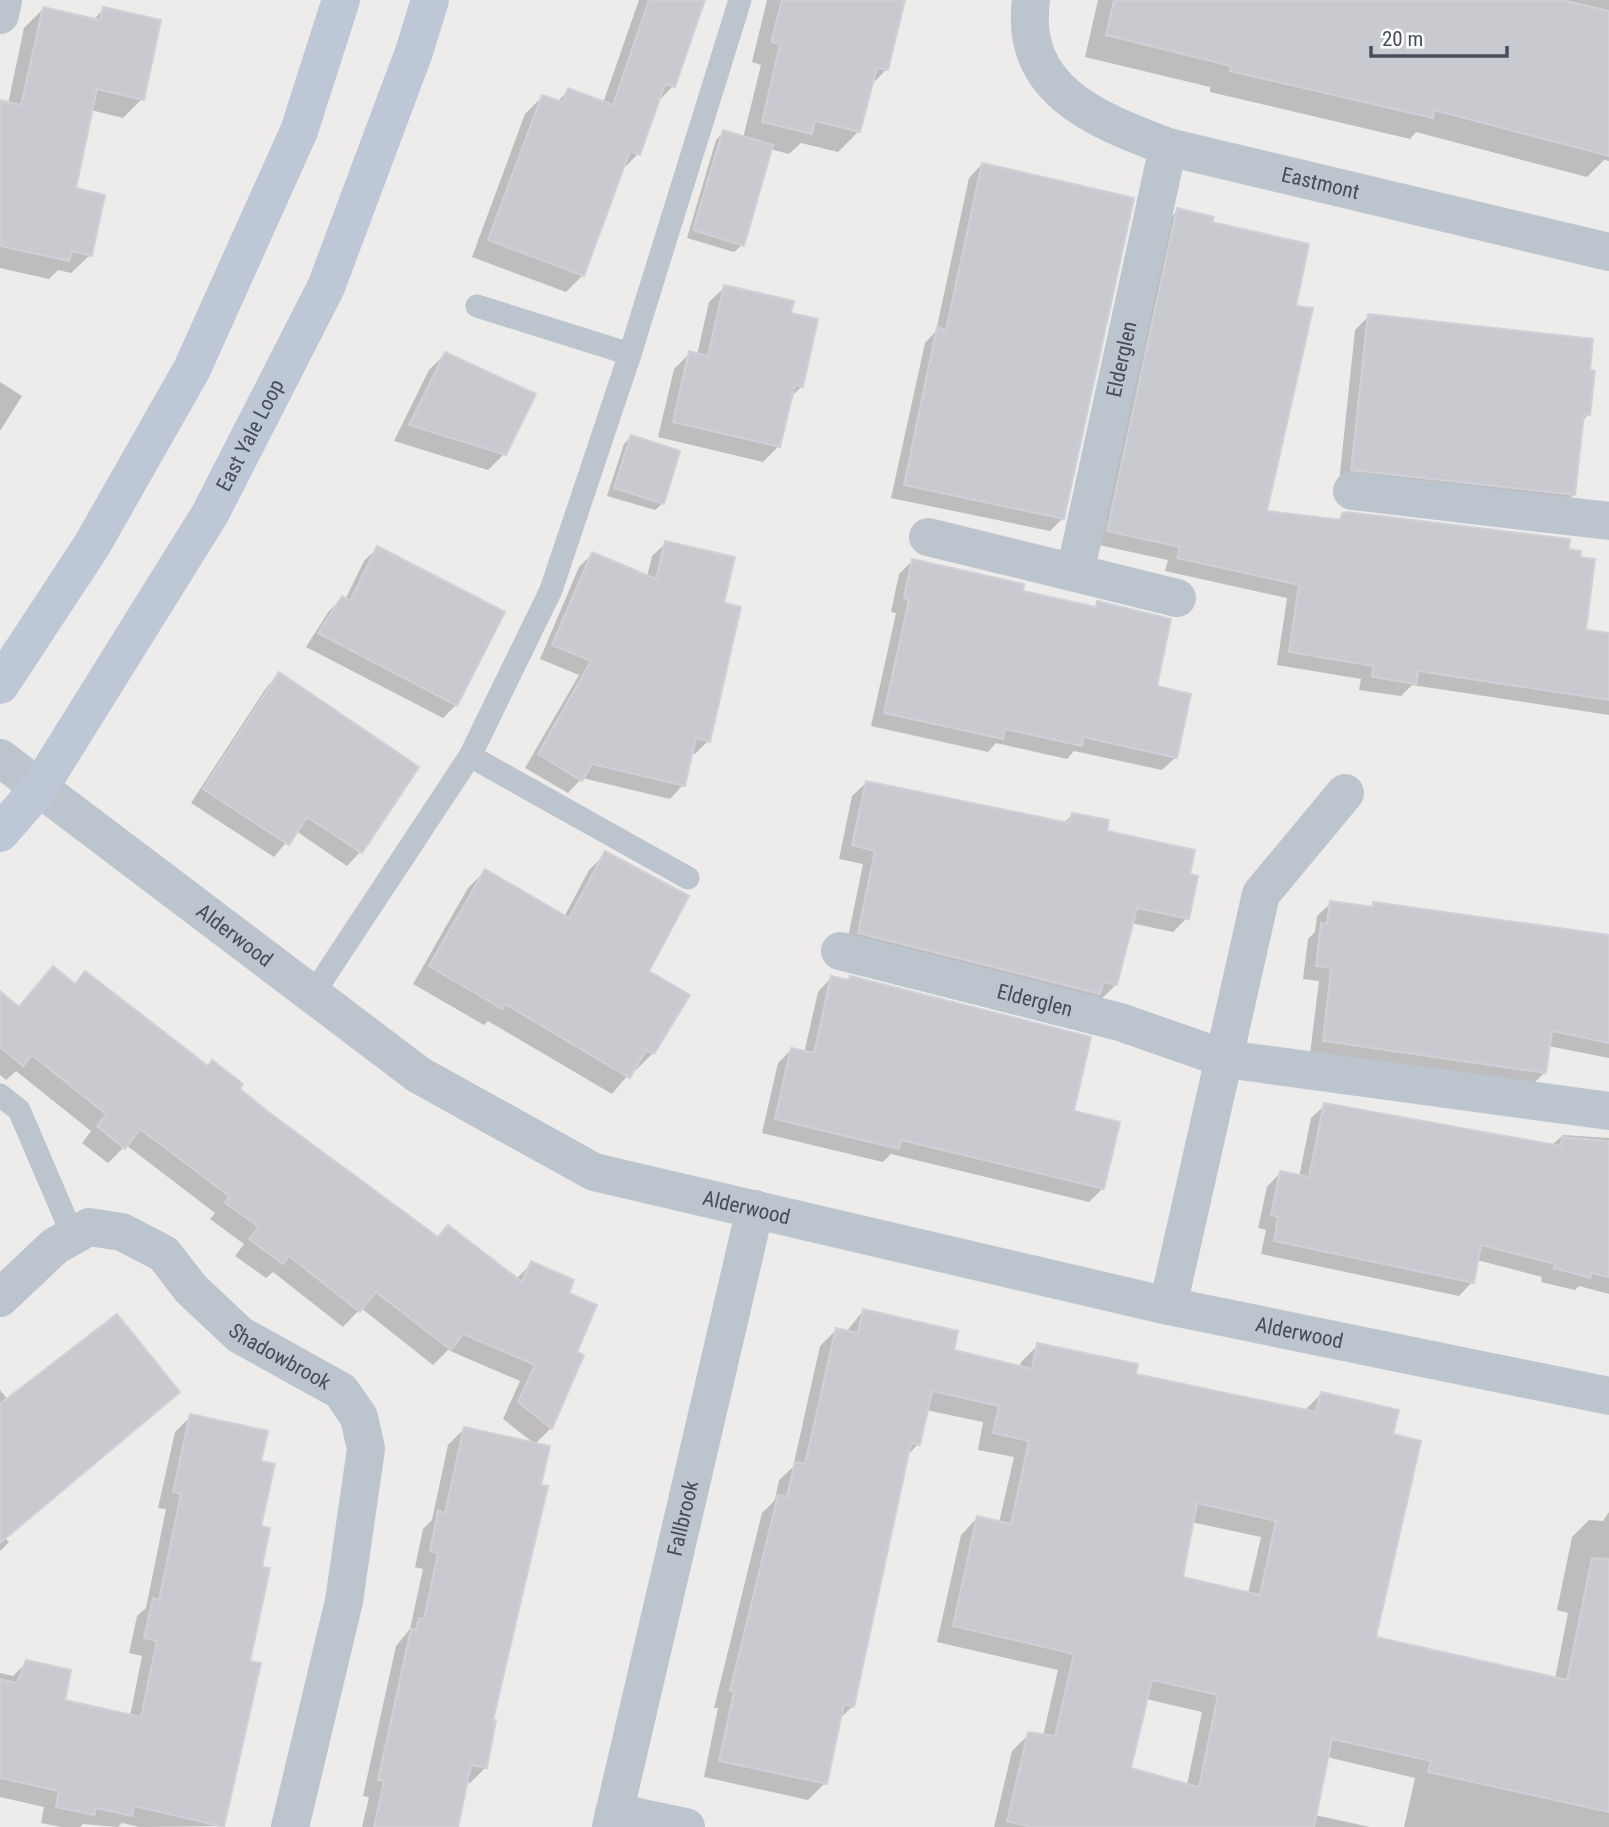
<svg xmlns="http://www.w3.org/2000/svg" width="1609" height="1827" font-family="'Roboto Condensed',sans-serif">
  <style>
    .shadow { fill: #0003; fill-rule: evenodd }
    .building { fill: #c8cad0; stroke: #cfd1d7; stroke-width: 2; fill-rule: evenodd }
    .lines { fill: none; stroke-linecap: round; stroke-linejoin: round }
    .service { stroke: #bcc5ce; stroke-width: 23 }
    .minor { stroke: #bcc5ce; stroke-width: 38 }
    .secondary { stroke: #bec7d5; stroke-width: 38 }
    .labels { text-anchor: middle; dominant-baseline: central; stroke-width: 6; stroke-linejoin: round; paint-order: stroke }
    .street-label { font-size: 21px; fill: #444d58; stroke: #fff }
  </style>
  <rect width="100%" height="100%" fill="#eeebeb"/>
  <g class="shadow">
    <path d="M639 0H703L673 86 656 104 638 154 621 171 583 275 566 292 472 257 525 114 542 97 557 102 569 90 603 103Z"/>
    <path d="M767 0H903L887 69 870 86 859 131 838 152 801 143 789 154 770 149 742 245 734 252 687 238 716 140 724 132 743 138 761 65 752 62Z"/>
    <path d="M1098 0H1609V161L1604 160 1587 177 1416 132 1410 139 1210 92V87L1085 57Z"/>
    <path d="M43 9 93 20 104 9 142 99 123 118 91 110 74 190 90 255 71 273 58 270 49 279 0 268V102L8 104 24 28Z"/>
    <path d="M982 164 1063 518 1050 531 891 498 925 343 936 331 969 178Z"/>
    <path d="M1178 210 1210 223 1294 308 1265 513 1336 521 1343 515 1567 550 1584 631 1609 635V715L1412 685 1401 696 1359 690 1361 679 1277 665 1287 598 1165 571 1168 560 1094 544 1164 224Z"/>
    <path d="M725 287 789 314 801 387 790 398 779 446 763 462 658 437 674 369 690 353 697 355 709 302Z"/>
    <path d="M1369 316 1588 371 1589 414 1582 421 1574 494 1560 508 1339 483 1355 330Z"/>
    <path d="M445 354 504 454 488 470 394 441 429 370Z"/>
    <path d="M0 382 22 396 0 431Z"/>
    <path d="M631 437 663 503 655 510 607 496 624 444Z"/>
    <path d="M666 543 722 605 708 741 695 754 691 753 683 785 670 799 582 778 568 793 525 768 579 675 540 659 579 567 592 554 647 577 652 556Z"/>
    <path d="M377 548 456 705 443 718 306 647 329 611 342 598 345 600 364 561Z"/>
    <path d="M913 560 1021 592 1093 608 1098 603 1176 757 1162 770 1074 751 1067 759 996 743 988 752 871 726 896 613 891 612 899 574Z"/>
    <path d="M279 674 416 767 360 852 347 866 296 831 274 857 191 803 266 688Z"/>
    <path d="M866 783 1063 824 1072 815 1187 875V918L1173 932 1131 923 1116 985 1102 998 846 947 863 864 839 859 852 796Z"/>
    <path d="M606 853 646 971 653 1053 636 1070 633 1069 612 1094 488 1021 484 1025 413 984 468 888 485 871 564 917 589 870Z"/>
    <path d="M1331 903 1370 909 1374 904 1609 937V1058L1548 1046 1545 1072 1531 1086 1310 1054 1319 981 1303 979 1308 939 1315 932 1317 916Z"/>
    <path d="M53 968 74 985 86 973 437 1239 516 1279 532 1263 566 1294 575 1352 551 1428 535 1444 503 1419 520 1381 448 1350 433 1365 361 1308 343 1327 273 1272 266 1278 235 1256 244 1244 210 1219 215 1213 126 1145 108 1163 82 1143 91 1131 16 1071 6 1080 0 1075V1030Z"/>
    <path d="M831 978 847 982 850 978 1072 1112 1103 1188 1089 1202 891 1154 883 1162 762 1133 778 1063 791 1050 804 1053 818 992Z"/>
    <path d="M1325 1105 1551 1146 1563 1135 1609 1138V1294L1579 1286 1575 1290 1541 1282 1542 1277 1477 1260 1472 1282 1459 1296 1261 1254 1266 1230 1258 1228 1267 1187 1280 1173 1299 1177 1311 1118Z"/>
    <path d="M863 1311 952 1351 1020 1368 1021 1362 1038 1345 1134 1376 1304 1411 1321 1394 1391 1435 1374 1639 1555 1679 1568 1613 1557 1610 1572 1537 1589 1520 1603 1521 1609 1512V1827H1404L1415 1778 1327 1757 1315 1815 1370 1827H994L1012 1751 1029 1734 1043 1736 1058 1670 937 1642 961 1535 977 1518 999 1523 1014 1457 978 1450 983 1422 926 1410 918 1444 907 1456 853 1706 839 1719 825 1783 808 1800 704 1777 718 1708H714L762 1513 775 1500 779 1480 793 1467 820 1346 836 1330 846 1332ZM1191 1522 1261 1537 1248 1594 1181 1578ZM1146 1699 1202 1712 1187 1785 1129 1769Z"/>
    <path d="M0 1390 8 1400 178 1392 6 1539 9 1542 0 1551Z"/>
    <path d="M191 1416 259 1462 260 1568 223 1826 140 1827 122 1823 118 1827 83 1824 80 1827H61L41 1823 44 1807 0 1797V1673L13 1676 27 1662 63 1702 130 1716 142 1656 129 1653 137 1616 146 1608 166 1509 158 1508 175 1432Z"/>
    <path d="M464 1429 491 1721 486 1767 470 1783 465 1782 457 1827H362L369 1797 363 1796 396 1646 410 1629 423 1569 415 1567 423 1529 432 1520 448 1445Z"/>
  </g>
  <g class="building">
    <path d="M649 0H705L675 87 665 84 640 155 630 151 584 276 488 240 542 95 563 102 568 88 613 105Z"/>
    <path d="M782 0H905L888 70 877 68 860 132 815 121 812 134 762 122 780 44 771 42Z"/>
    <path d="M1114 0H1562L1609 11V156L1434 110 1433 118 1230 71 1231 66 1106 35Z"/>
    <path d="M43 7 100 20 103 7 161 20 144 100 97 89 76 188 105 195 92 256 72 251 69 261 0 246V100L21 105Z"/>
    <path d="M723 130 773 145 744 246 693 230Z"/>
    <path d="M982 163 1134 198 1064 519 904 485 937 327 946 330Z"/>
    <path d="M1177 208 1214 217 1212 222 1309 244 1296 306 1313 308 1267 511 1341 520 1342 513 1347 512 1570 539 1569 549 1581 551 1580 557 1595 559 1586 630 1609 633V700L1418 671 1416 684 1372 677 1373 666 1289 652 1299 585 1177 558 1180 547 1107 531Z"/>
    <path d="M724 285 794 301 791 313 818 319 803 387 795 385 780 447 673 422 689 351 708 356Z"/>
    <path d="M1368 314 1593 339 1590 370 1595 371 1590 415 1584 414 1575 495 1351 470Z"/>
    <path d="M445 352 536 394 506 455 409 425Z"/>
    <path d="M631 435 680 451 664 504 614 488Z"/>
    <path d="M665 541 735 557 724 603 741 607 710 742 696 738 685 786 592 764 582 781 538 754 591 661 552 645 592 552 656 579Z"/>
    <path d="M377 546 505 612 457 706 318 633 342 596 350 601Z"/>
    <path d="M912 559 1024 584 1023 591 1096 607 1097 601 1171 619 1157 686 1191 694 1177 758 1083 737 1082 746 1005 729 1003 739 884 713 909 600 904 598Z"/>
    <path d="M279 672 419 767 362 853 307 817 289 845 203 789Z"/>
    <path d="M866 781 1069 823 1072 813 1109 820 1107 831 1195 850 1190 874 1198 876 1189 919 1137 908 1117 985 1103 982 1100 994 858 933 875 851 852 845Z"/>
    <path d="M605 851 689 896 649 971 690 995 654 1054 646 1050 630 1078 505 1004 502 1009 429 966 485 869 569 918Z"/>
    <path d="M1330 901 1373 907V902L1609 935V1043L1552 1031 1546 1073 1323 1041 1331 968 1316 966 1321 923 1327 924Z"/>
    <path d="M53 966 75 984 85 971 208 1066 212 1060 243 1084 240 1089 271 1114 438 1237 448 1225 522 1282 531 1261 574 1280 569 1293 597 1305 577 1352 584 1355 552 1429 518 1402 535 1365 463 1334 451 1350 376 1292 360 1312 289 1256 283 1264 249 1239 259 1227 225 1203 229 1196 140 1129 125 1149 97 1126 106 1114 32 1055 23 1066 0 1047V991L19 1007Z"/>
    <path d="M831 976 849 980 850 976 1091 1037 1074 1111 1120 1122 1104 1189 901 1140 899 1149 775 1119 791 1048 814 1053Z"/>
    <path d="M1324 1103 1561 1146 1562 1137 1609 1141V1277L1591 1273 1590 1278 1554 1268 1555 1264 1481 1245 1474 1283 1274 1241 1278 1217 1271 1215 1280 1171 1309 1177Z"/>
    <path d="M863 1309 958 1331 954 1350 1032 1369 1037 1343 1138 1364 1136 1374 1316 1412 1321 1392 1399 1410 1393 1434 1421 1441 1376 1637 1567 1680 1592 1558 1609 1559V1812L1428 1772 1431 1761 1332 1739 1314 1827H1031L1007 1821 1028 1732 1055 1736 1074 1654 953 1626 977 1516 1011 1524 1029 1441 993 1433 999 1406 932 1391 920 1445 911 1443 854 1707 844 1704 827 1784 719 1761 734 1692 730 1691 778 1495 787 1497 795 1462 805 1464 836 1328 858 1333ZM1197 1503 1276 1521 1260 1595 1183 1577ZM1152 1680 1218 1695 1199 1787 1131 1768Z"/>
    <path d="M117 1314 180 1392 0 1543V1404Z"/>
    <path d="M190 1414 268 1431 261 1461 275 1464 261 1526 270 1528 262 1567 270 1568 250 1661 261 1663 224 1827 134 1806 132 1816 96 1808 94 1815 56 1807 59 1791 0 1778V1679L17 1683 26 1660 71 1670 65 1700 141 1717 157 1641 144 1638 153 1598 159 1600 181 1494 173 1492Z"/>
    <path d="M464 1427 550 1446 541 1485 548 1486 493 1720H496L487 1768 471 1765 458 1827H374L384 1781 378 1780 411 1629 416 1630 419 1618 424 1619 438 1553 430 1551 438 1511 445 1513Z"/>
  </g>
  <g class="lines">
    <g class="service">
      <path d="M477 306 630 354"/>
      <path d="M470 756 688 878"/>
      <path d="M313 994 470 756 551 590 630 354 740 0"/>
      <path d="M0 1095 19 1110 73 1236"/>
    </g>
    <g class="minor">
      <path id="s1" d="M1031 0C1019 92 1098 120 1168 147L1609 252"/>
      <path d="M0 15 3 0"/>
      <path d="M1352 491 1609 521"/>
      <path d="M928 537 1177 598"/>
      <path id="s2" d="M1075 573 1168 147"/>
      <path id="s3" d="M0 758 419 1075 594 1172 1168 1306 1609 1396"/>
      <path id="s4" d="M840 951 1120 1022 1226 1059 1609 1111"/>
      <path id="s5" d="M0 1298 55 1246 89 1227 122 1232 164 1254 191 1289 240 1335 341 1391 359 1417 366 1449 344 1601 290 1827"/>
      <path d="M1168 1306 1261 894 1345 793"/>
      <path d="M614 1812 686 1827"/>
      <path id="s6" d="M611 1827 755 1209"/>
    </g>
    <g class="secondary">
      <path d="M0 685 92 545 192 369 299 131 341 0"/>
      <path id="s7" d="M0 833 40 787 210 514 326 287 414 52 430 0"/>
    </g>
  </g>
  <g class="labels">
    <g class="street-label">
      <text stroke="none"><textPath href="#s1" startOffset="378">Eastmont</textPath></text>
      <text stroke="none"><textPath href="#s2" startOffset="219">Elderglen</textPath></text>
      <text stroke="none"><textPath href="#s7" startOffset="471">East Yale Loop</textPath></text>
      <text stroke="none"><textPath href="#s3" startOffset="294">Alderwood</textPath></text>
      <text stroke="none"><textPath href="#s4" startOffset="201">Elderglen</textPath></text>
      <text stroke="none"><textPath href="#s3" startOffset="882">Alderwood</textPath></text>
      <text stroke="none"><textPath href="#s3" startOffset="1449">Alderwood</textPath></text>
      <text stroke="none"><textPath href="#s5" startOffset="352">Shadowbrook</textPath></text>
      <text stroke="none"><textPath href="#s6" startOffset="317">Fallbrook</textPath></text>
    </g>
  </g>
  <path d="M1371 46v10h136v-10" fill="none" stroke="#444d58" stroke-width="3.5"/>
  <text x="1382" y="46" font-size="21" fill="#444d58" stroke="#ffffff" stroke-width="5" paint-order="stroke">20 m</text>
</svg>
